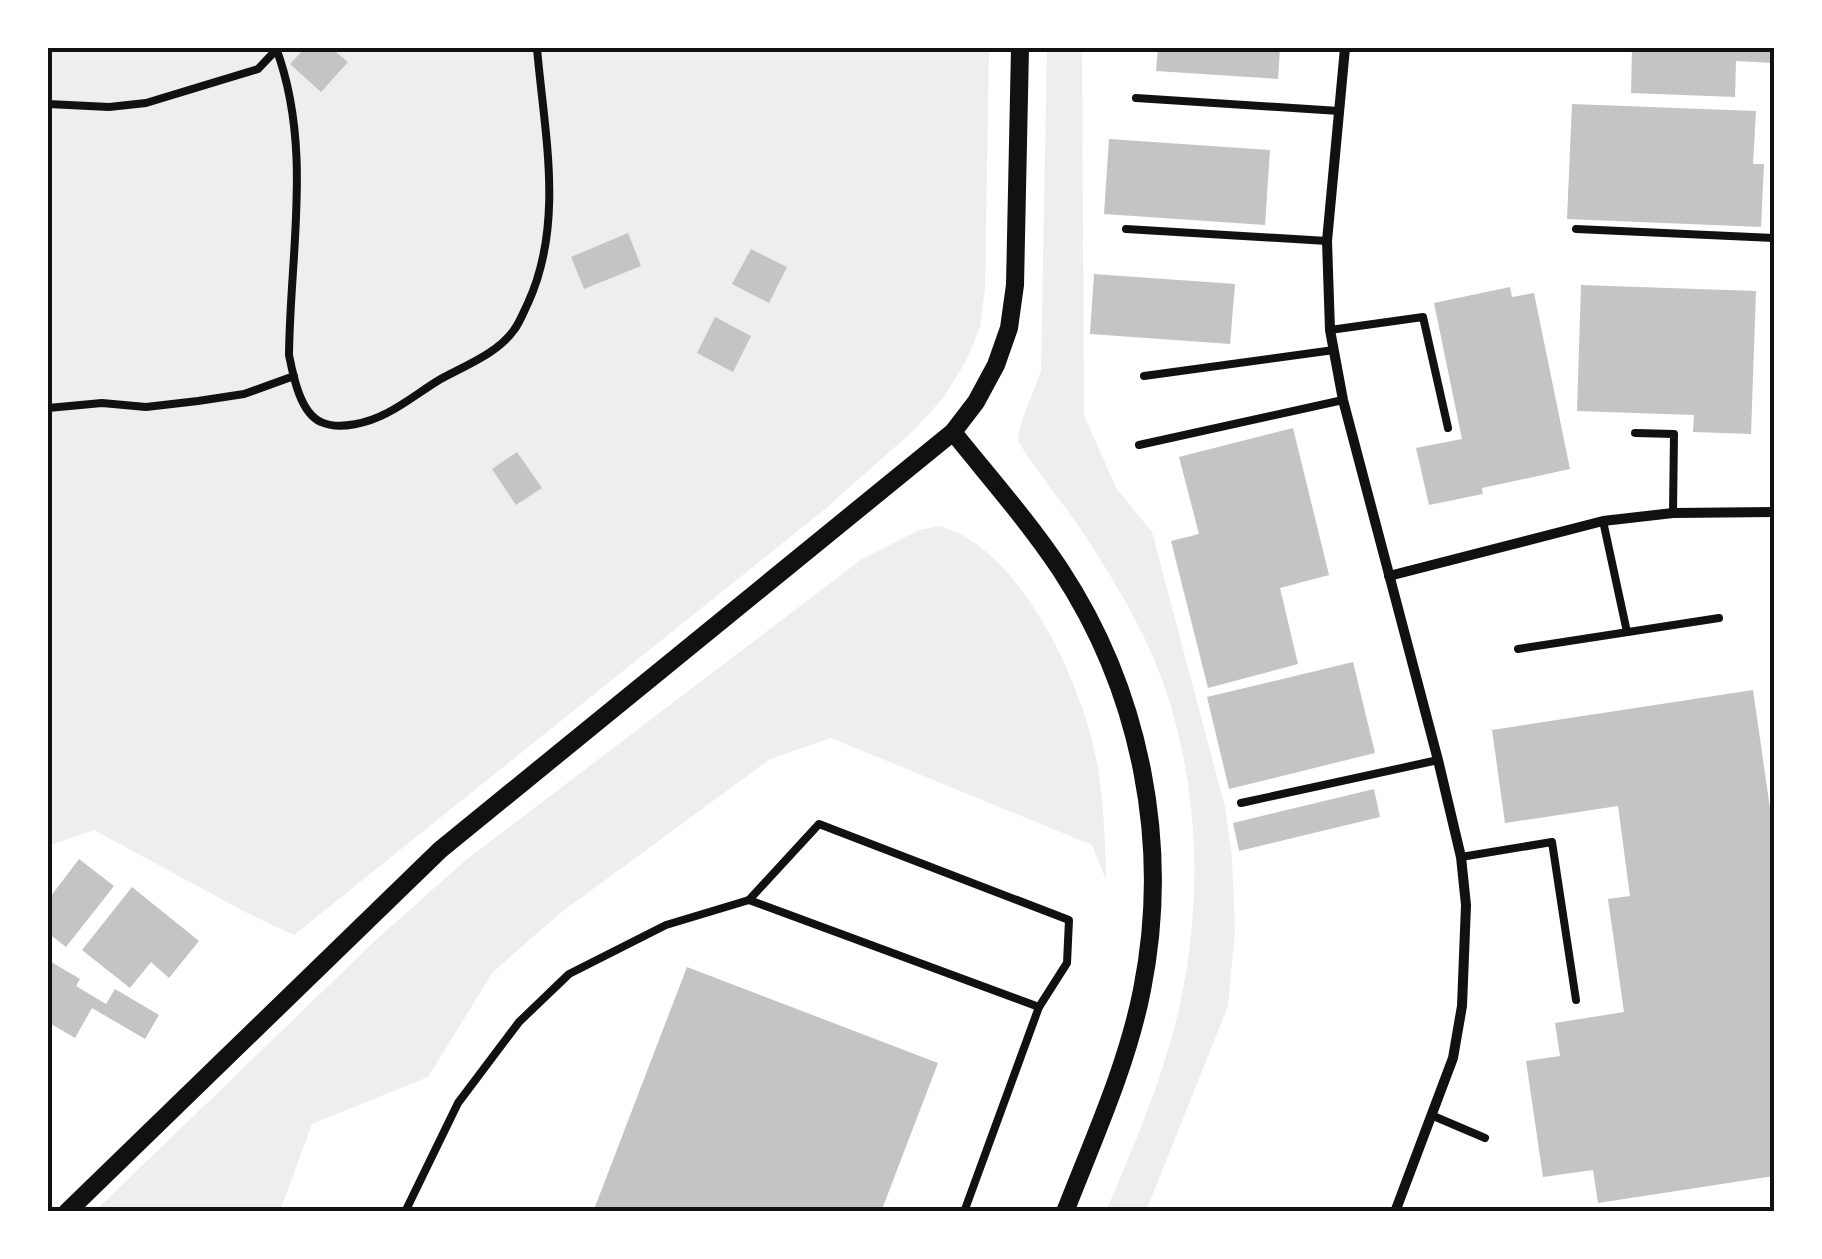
<svg xmlns="http://www.w3.org/2000/svg" width="1822" height="1259" font-family="'Zilla Slab',serif">
  <style>
    .green { fill: #eee }
    .building { fill: #c4c4c4 }
    .lines { fill: none; stroke-linecap: round; stroke-linejoin: round }
    .service { stroke: #111; stroke-width: 8 }
    .minor { stroke: #111; stroke-width: 10 }
    .tertiary { stroke: #111; stroke-width: 18 }
    .neatline { fill: none; stroke: #111; stroke-width: 4 }
  </style>
  <rect width="100%" height="100%" fill="#fff"/>
  <g class="green">
    <path d="M48 48H989L985 288 980 327 966 361 944 397 913 431 825 509 294 935 247 913 94 830 48 846Z"/>
    <path d="M1047 48H1082L1084 415 1116 488 1152 532 1225 807 1232 857 1235 931 1228 1006 1146 1211H1106C1135 1144 1164 1076 1180 1004 1206 884 1198 751 1145 639 1125 598 1101 559 1075 521 1056 494 1035 469 1018 441 1020 417 1034 394 1041 370Z"/>
    <path d="M940 526C1020 548 1081 681 1096 758 1104 798 1105 839 1106 880L1092 845 831 738 770 759 559 914 493 972 428 1077 312 1124 280 1211H95L379 937 466 860 862 559 919 530Z"/>
  </g>
  <g class="building">
    <path d="M305 48H331L348 62 321 92 290 64Z"/>
    <path d="M1158 48H1280L1278 79 1156 71Z"/>
    <path d="M1632 48H1774V63L1736 61 1735 97 1631 93Z"/>
    <path d="M1572 104 1756 111 1753 164H1764L1761 227 1567 219Z"/>
    <path d="M1109 139 1270 150 1265 225 1104 214Z"/>
    <path d="M628 233 641 266 584 289 571 257Z"/>
    <path d="M751 249 787 267 769 303 732 284Z"/>
    <path d="M1094 274 1235 284 1230 344 1090 334Z"/>
    <path d="M1581 285 1756 291 1751 434 1693 432 1694 415 1577 411Z"/>
    <path d="M1510 287 1512 297 1534 293 1570 469 1482 488 1483 494 1429 505 1416 448 1462 439 1434 303Z"/>
    <path d="M715 317 751 336 733 372 697 353Z"/>
    <path d="M1293 428 1329 575 1280 588 1298 664 1208 688 1171 541 1199 534 1179 457Z"/>
    <path d="M517 452 542 488 516 505 492 469Z"/>
    <path d="M1353 662 1375 753 1229 789 1207 697Z"/>
    <path d="M1753 690 1774 836V1176L1598 1203 1593 1170 1543 1177 1526 1061 1560 1056 1555 1023 1624 1012 1608 899 1630 896 1618 806 1505 823 1492 730Z"/>
    <path d="M1374 789 1380 817 1239 851 1233 823Z"/>
    <path d="M79 859 114 886 66 947 48 933V900Z"/>
    <path d="M132 887 199 941 169 978 151 962 130 988 82 950Z"/>
    <path d="M48 960 80 979 76 986 106 1004 115 989 159 1015 145 1039 92 1008 75 1038 48 1022Z"/>
    <path d="M687 967 938 1063 881 1212H593Z"/>
  </g>
  <g class="lines">
    <g class="service">
      <path d="M276 48C313 147 290 252 289 355 293 375 300 413 321 422 340 431 370 422 387 413 405 404 421 391 439 380 464 366 497 354 514 330 520 322 524 311 528 303 565 222 544 132 537 48"/>
      <path d="M1136 98 1339 111"/>
      <path d="M48 104 109 107 146 103 258 69 278 48"/>
      <path d="M1126 229 1327 241"/>
      <path d="M1576 229 1774 238"/>
      <path d="M1330 330 1423 317 1448 428"/>
      <path d="M1144 376 1334 350"/>
      <path d="M48 408 102 403 146 407 198 401 244 394 294 376"/>
      <path d="M1635 433 1674 434 1673 513"/>
      <path d="M1139 445 1343 400"/>
      <path d="M1603 521 1627 632"/>
      <path d="M1518 649 1719 618"/>
      <path d="M1241 803 1438 760"/>
      <path d="M1461 857 1552 842 1576 1000"/>
      <path d="M749 900 819 824 1069 920 1067 963 1039 1007"/>
      <path d="M1431 1115 1485 1138"/>
      <path d="M405 1212 458 1103 519 1022 569 974 666 925 749 900 1039 1007 964 1212"/>
    </g>
    <g class="minor">
      <path d="M1345 48 1327 241 1330 330 1343 400 1438 760 1461 857 1466 905 1462 1006 1453 1058 1395 1212"/>
      <path d="M1389 576 1603 521 1673 513 1774 512"/>
    </g>
    <g class="tertiary">
      <path d="M953 432C989 477 1028 521 1060 569 1141 692 1171 845 1142 990 1127 1066 1093 1140 1065 1212"/>
      <path d="M67 1212 440 850 953 432 976 402 996 365 1009 328 1015 285 1020 48"/>
    </g>
  </g>
  <rect width="1822" height="1259" fill="none" stroke="#ffffff" stroke-width="100"/>
  <rect x="50" y="50" width="1722" height="1159" class="neatline"/>
</svg>
